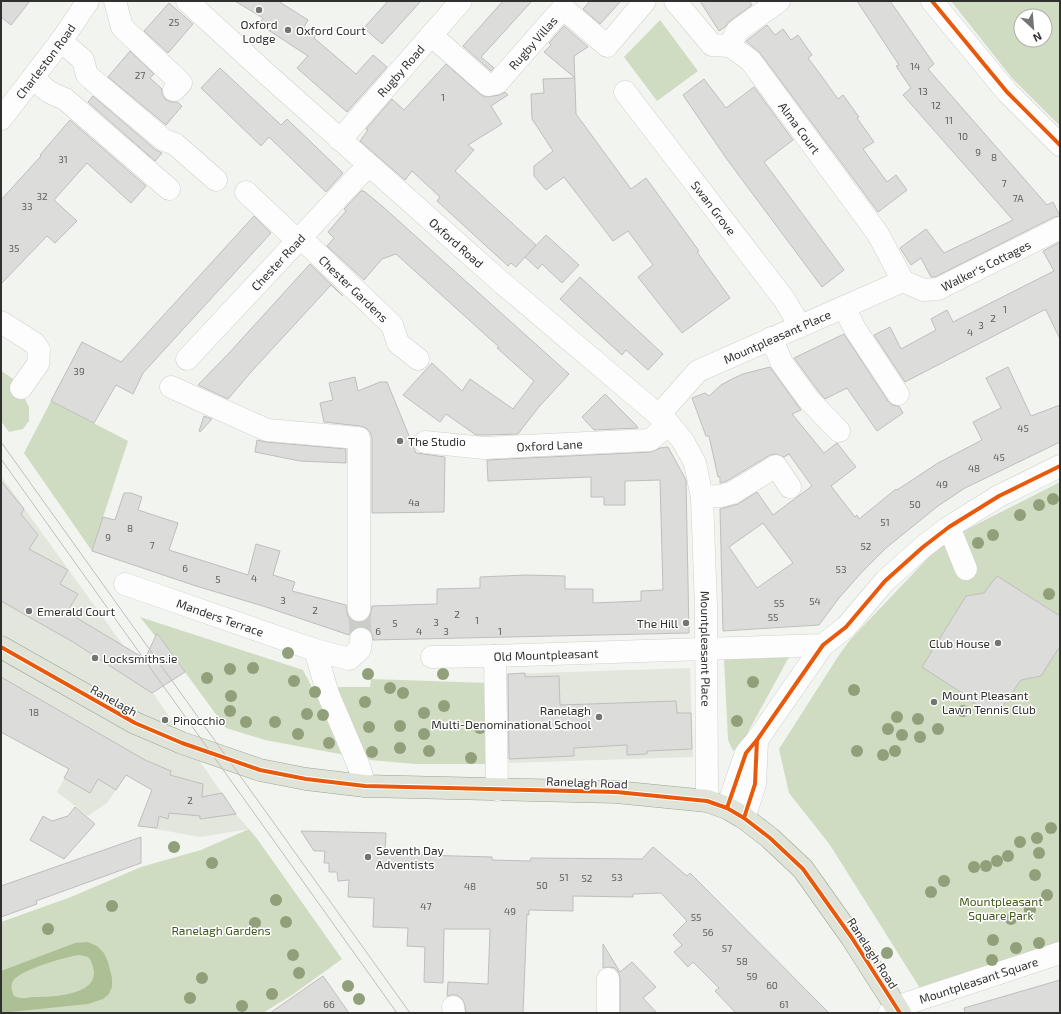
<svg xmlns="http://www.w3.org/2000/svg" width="1061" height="1014" font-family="'Exo 2',sans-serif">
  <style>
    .built { fill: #e3e6dd }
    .green { fill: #d0dcc1; fill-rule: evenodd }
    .water { fill: #adc095; fill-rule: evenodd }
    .building { fill: #dcdcda; stroke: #bfbebd; fill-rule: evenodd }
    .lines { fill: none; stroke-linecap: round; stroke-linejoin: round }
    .minor-tunnel { stroke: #cbcdc8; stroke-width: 22; stroke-dasharray: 22 11; stroke-linecap: butt }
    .minor-casing { stroke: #d0d1cd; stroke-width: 23 }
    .major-casing { stroke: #9da490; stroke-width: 23 }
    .minor { stroke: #fdfdfd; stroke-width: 22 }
    .major { stroke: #dfe3d8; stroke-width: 22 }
    .tram { stroke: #bebfbe; stroke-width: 1 }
    .cycleway-casing { stroke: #fff; stroke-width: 6 }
    .cycleway { stroke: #e8590c; stroke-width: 4 }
    .tree { fill: #919f7a }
    .poi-dot { fill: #747572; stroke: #fff; stroke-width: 1.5 }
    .labels { text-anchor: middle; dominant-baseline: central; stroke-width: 3; stroke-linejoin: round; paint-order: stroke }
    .number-label { font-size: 10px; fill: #5d5e5b }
    .poi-label { font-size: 12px; fill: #30312e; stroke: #fff; text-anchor: start }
    .street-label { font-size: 12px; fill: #30312e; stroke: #fff }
    .park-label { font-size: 12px; fill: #41591b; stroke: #fff }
  </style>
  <rect width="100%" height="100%" fill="#f2f4ef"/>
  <g class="built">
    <path d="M1 476 130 655 129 658 236 814 249 829 200 837 139 826 154 787 126 775 107 803 88 816 57 792 69 769 1 732Z"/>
    <path d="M690 668 693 757 509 763 506 674Z"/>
  </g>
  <g class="green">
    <path d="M951 1H1060V126L1012 78ZM1021 16H1045V40H1021Z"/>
    <path d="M660 20 698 71 657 101 624 57Z"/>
    <path d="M3 372 13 379 16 394 25 399 29 407V421L23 429 9 432 1 421V373Z"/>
    <path d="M51 401 128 441 92 551 24 453Z"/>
    <path d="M1060 482V949L923 993 830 845 789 793 779 749 839 655 850 640 944 541Z"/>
    <path d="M140 617 303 670 340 741 345 755 265 740 226 728 158 635 155 636Z"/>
    <path d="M788 653 789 657 742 743 733 751 728 740 724 659Z"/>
    <path d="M371 679 489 683 491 764H415L370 760 366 756 331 687H370Z"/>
    <path d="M249 829 258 840 342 959 292 995 263 1013H1V922L71 897 141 867 201 850Z"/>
  </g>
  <path class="water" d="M88 942 97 946 104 953 108 962 112 978V987L109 994 103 999 88 1004 1 1013V971L75 943ZM80 955 88 957C92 961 93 966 94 972 95 996 50 997 33 997 26 998 21 999 14 996 12 991 10 986 13 981 19 970 68 956 80 955Z"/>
  <g class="building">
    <path d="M1 1H30L11 25 1 17Z"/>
    <path d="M235 1H278L308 20 304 27 316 34 314 38 356 74 373 55 387 67 347 112 297 68 308 56 259 24 263 18Z"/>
    <path d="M388 1H421L382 44 364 28Z"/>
    <path d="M503 1H532L481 57 494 68 491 71 463 46Z"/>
    <path d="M590 1H621L600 24 583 9Z"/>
    <path d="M700 1H749L752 5 730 21 725 27 719 31Z"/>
    <path d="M857 1H890L934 64 928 69 1047 205 1053 202 1060 216 1054 217 935 277H931L921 258 911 265 900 248 926 229 944 253 1013 220 903 95 911 88 896 66 899 65Z"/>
    <path d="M169 3 193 24 168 53 144 31Z"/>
    <path d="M767 25 775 35 783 29 791 40 798 35 812 55 808 58 820 74 838 99 843 95 859 117 857 118 874 142 863 149 887 182 896 175 907 190 878 212 760 53 746 41Z"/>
    <path d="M564 26 588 47 574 56 576 114 631 189 646 178 699 251 697 252 730 298 682 333 638 277 653 265 628 231 613 241 564 177 546 190 534 176V166L553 151 532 119 531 94 544 93 543 79 575 78 544 52 551 45 549 43Z"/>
    <path d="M130 51 154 74 150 78 162 89V94L165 99 171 102H177L182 106 166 125 108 77Z"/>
    <path d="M446 64 480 94 485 97 500 95 505 92 508 95 491 106 502 124 468 145 474 150 455 171 536 245 516 267 511 263 508 266 437 201 440 197 412 171 405 180 360 141 368 130 366 129 392 99 404 110Z"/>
    <path d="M220 68 281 125 287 119 343 173 326 192 269 137 261 146 201 88Z"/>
    <path d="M704 79 726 108 754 87 793 140 764 162 844 270 822 287 726 158 683 95Z"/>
    <path d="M93 96 156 150 162 153 155 161 88 102Z"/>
    <path d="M70 120 146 186 131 203 87 163 54 200 77 221 55 243 47 236 1 284V200L41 156 40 155Z"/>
    <path d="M362 190 363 192 364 191 382 206 569 374 538 408 518 434 484 435H476L446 414 440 422 403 395 432 363 462 391 470 379 513 409 534 381 497 348 499 347 396 254 382 259 364 280 327 246 334 238 328 232 346 211 344 209Z"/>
    <path d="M254 216 271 233 143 373 133 394 116 385 94 423 51 401 82 342 121 362Z"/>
    <path d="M546 235 579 265 562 283 542 264 538 269 525 257Z"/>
    <path d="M1060 242V339L1046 310H1044L905 382 874 335 890 327 901 349 936 330 931 319 947 310 953 322 1054 271 1043 251Z"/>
    <path d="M310 264 343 296 331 285 251 372 228 399 198 385 230 352Z"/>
    <path d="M580 277 663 354 648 370 626 350 622 355 560 299Z"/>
    <path d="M844 334 888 401 892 405 899 406 903 413 877 431 847 388 825 399 819 392 794 358Z"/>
    <path d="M770 367 801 410 792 414 824 453 837 443 856 467 831 486 855 517 857 515 859 519 896 489 897 490 938 463 982 440 973 422 1001 408 986 378 1008 367 1031 416 1060 405V442L965 488 938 506 886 548 862 572 839 598 819 625 723 631 720 509 738 504 757 492 773 515 812 486 789 454 784 457 776 454 770 455 727 481 720 483V477H718L709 436H706L692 398 705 393 709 396 721 385 732 379 743 374ZM763 523 793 563 757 588 729 547Z"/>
    <path d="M355 377 358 391 380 382H387L416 453 445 457 444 512 372 513V438L370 432 366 428 360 426 324 422 320 403 333 400 329 383Z"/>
    <path d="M605 394 636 425 638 428 594 430 582 417Z"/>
    <path d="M204 416 212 419 200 432 199 431Z"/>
    <path d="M257 440 266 442 346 449V463L300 461 255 452Z"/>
    <path d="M668 447 686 480 689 633 373 640 372 634 369 629 363 627 356 628 351 631 349 635 263 606 196 586 92 551 103 517 115 520 124 493H131L142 497 138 510 178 523 169 550 248 575 256 544 280 551 273 575 295 582 292 591 346 605 348 617 353 621 359 622 365 621 370 617 372 606 437 604V589L480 588V577L526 575 565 576V589H593V603L641 601V591L663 590 660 480 625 481V505H604V497H591V477L488 481 487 460 651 452 660 448Z"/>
    <path d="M1 481 24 509 21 514 38 535 29 549 68 570 60 584 78 594 67 612 145 659 157 633 185 672 152 693 73 642 1 601Z"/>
    <path d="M997 576 1060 616V646L1041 676 1021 680 1002 707 996 711 989 712 969 700 970 698 922 667 966 596 984 593Z"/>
    <path d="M525 673V677L559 676 560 705 676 701 677 713H691L692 749 647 751V754L627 755V745L574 748V756L509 759 508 674Z"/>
    <path d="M1 677 145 760 171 771 170 775 203 784 202 797 222 793 236 814 200 819V816L169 813 168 819 159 816 157 828 138 826 152 790 126 775 116 790 98 779 90 793 64 778 69 769 1 732Z"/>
    <path d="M75 807 95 824 64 859 30 840 43 816 52 821 68 816Z"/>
    <path d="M301 831 386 833 385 854 492 857V860L530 861 531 858 642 859 653 847 687 876 690 873 829 1013H736L715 991 719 988 693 962 688 967 674 952 682 945 673 935 687 921 661 893 633 894V897L573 896V911L529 910V915L527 914 523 1013H466L465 1005 462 999 457 995H451L447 996 448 982 488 984 490 929H444L443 983 424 982 425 947 407 946 408 928 373 927 374 898 348 897 349 880 338 881 337 872H329V863H324L325 851H314Z"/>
    <path d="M141 837V863L36 901 37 904 1 917V886Z"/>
    <path d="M603 944 620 972 632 962 656 987 643 998 657 1013H620V979L619 973 615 968 608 967 603 968Z"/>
    <path d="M323 976 349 1013H270Z"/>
    <path d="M1060 980V1013H965L964 1008Z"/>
  </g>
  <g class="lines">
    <path class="minor-tunnel" d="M359 610 361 639"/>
    <defs>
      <g id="minor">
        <path d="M115 1 122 27 181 83 174 90"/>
        <path id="s1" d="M187 1 270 77 501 282 669 424 683 441 695 463 702 497 706 607 707 801"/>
        <path id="s2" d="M675 1 712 45 730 46 750 60 878 234 903 281"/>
        <path d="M932 1 1007 92 1060 145"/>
        <path id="s3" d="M431 35 488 85 497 83 563 8 607 46 645 1"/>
        <path d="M61 41 83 60 87 75 164 140 175 144 216 180"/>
        <path d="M730 46 737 31 779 1"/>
        <path d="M34 76C45 91 48 92 65 99L169 189"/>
        <path id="s4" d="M625 92 784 299 800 326"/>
        <path id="s5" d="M1 119 61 41 88 1"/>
        <path id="s6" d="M340 140 461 1"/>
        <path d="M246 192 298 241"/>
        <path id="s7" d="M301 238 392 325 398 343 418 359"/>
        <path d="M844 307 855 329 898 394"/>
        <path d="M1 322 34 343 39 350 38 364 21 388"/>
        <path d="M771 338 782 363 809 400 839 431"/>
        <path id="s8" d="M187 359 359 175 370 166"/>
        <path d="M171 387 267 430 359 438V610"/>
        <path id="s9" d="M659 415 698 371 903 281 923 290 938 289 1060 228"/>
        <path id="s10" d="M425 442 484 448 650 440 669 424"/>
        <path d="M702 497 720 496 732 493 776 466 790 487"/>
        <path d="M949 527 966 569"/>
        <path id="s11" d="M125 584 315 650 349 659 360 649 361 639"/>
        <path d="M315 650 328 694 358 764 365 786"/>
        <path d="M495 656 497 790"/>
        <path id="s12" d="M432 657 495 656 823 645 846 627 885 581 923 547 949 527 999 496 1060 466"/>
        <path d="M727 808 746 753 757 740 823 645"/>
        <path d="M744 818 755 784 757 741"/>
        <path d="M608 979V1013"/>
        <path d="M453 1007 454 1013"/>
        <path id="s13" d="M889 1013 896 1007 1060 953"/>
      </g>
      <path id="major" d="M1 647 135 723 182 743 260 770 306 779 365 786 616 792 707 801 727 808 744 818 770 838 803 869 852 938 900 1013"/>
    </defs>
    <use href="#minor" class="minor-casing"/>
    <use href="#major" class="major-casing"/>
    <use href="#minor" class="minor"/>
    <use href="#major" class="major"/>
    <g class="tram">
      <path d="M1 442 410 1013"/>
      <path d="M1 459 397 1013"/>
    </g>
    <defs>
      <g id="cycleway">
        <path d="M932 1 1007 92 1060 145"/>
        <path d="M1 647 135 723 182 743 260 770 306 779 365 786 616 792 707 801 727 808 744 818 770 838 803 869 852 938 900 1013"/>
        <path d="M727 808 746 753 757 740 823 645 846 627 885 581 923 547 949 527 999 496 1060 466"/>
        <path d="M744 818 755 784 757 740"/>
      </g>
    </defs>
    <use href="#cycleway" class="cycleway-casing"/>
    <use href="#cycleway" class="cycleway"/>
  </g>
  <g class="tree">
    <circle cx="1053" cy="499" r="6"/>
    <circle cx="1039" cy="505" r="6"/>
    <circle cx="1020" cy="515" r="6"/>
    <circle cx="993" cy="535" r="6"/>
    <circle cx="978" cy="543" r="6"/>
    <circle cx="1049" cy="594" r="6"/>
    <circle cx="288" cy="653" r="6"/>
    <circle cx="253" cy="668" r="6"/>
    <circle cx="230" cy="669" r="6"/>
    <circle cx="368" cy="674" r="6"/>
    <circle cx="443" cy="674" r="6"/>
    <circle cx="207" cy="678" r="6"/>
    <circle cx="294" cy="681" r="6"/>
    <circle cx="753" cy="682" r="6"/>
    <circle cx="390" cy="688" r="6"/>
    <circle cx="854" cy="690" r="6"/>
    <circle cx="315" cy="692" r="6"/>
    <circle cx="403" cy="693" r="6"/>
    <circle cx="231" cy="696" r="6"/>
    <circle cx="365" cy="702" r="6"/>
    <circle cx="444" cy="706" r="6"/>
    <circle cx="230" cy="711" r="6"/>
    <circle cx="963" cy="711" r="6"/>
    <circle cx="424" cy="713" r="6"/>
    <circle cx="307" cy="714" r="6"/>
    <circle cx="323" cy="715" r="6"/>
    <circle cx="897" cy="717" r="6"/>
    <circle cx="918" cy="719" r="6"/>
    <circle cx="737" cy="721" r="6"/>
    <circle cx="246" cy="722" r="6"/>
    <circle cx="275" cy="722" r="6"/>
    <circle cx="400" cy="726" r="6"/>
    <circle cx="369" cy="727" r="6"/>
    <circle cx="480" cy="728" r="6"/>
    <circle cx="888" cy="729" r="6"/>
    <circle cx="938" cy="729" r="6"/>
    <circle cx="298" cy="734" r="6"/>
    <circle cx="424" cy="734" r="6"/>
    <circle cx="902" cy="735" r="6"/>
    <circle cx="920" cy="737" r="6"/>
    <circle cx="329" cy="743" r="6"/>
    <circle cx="400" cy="748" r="6"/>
    <circle cx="429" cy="751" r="6"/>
    <circle cx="857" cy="751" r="6"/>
    <circle cx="895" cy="751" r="6"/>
    <circle cx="372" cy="752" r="6"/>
    <circle cx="883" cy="755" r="6"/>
    <circle cx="471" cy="758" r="6"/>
    <circle cx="1051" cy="828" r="6"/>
    <circle cx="1037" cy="838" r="6"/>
    <circle cx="1020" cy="842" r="6"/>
    <circle cx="174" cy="847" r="6"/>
    <circle cx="1039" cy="853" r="6"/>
    <circle cx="1008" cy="856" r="6"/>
    <circle cx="997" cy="861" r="6"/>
    <circle cx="212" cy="863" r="6"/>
    <circle cx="986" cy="866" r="6"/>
    <circle cx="974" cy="867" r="6"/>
    <circle cx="1035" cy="875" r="6"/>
    <circle cx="944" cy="881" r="6"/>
    <circle cx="931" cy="892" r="6"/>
    <circle cx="1047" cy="895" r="6"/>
    <circle cx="276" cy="900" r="6"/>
    <circle cx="112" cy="906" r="6"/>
    <circle cx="1030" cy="910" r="6"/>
    <circle cx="1011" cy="919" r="6"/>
    <circle cx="286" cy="922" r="6"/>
    <circle cx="255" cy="923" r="6"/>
    <circle cx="48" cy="929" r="6"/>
    <circle cx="993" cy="940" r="6"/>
    <circle cx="1039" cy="943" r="6"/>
    <circle cx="1016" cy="948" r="6"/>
    <circle cx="887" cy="953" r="6"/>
    <circle cx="293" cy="955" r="6"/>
    <circle cx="992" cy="960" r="6"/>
    <circle cx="299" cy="973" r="6"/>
    <circle cx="202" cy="978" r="6"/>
    <circle cx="348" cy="986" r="6"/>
    <circle cx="272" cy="994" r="6"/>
    <circle cx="190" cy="998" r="6"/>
    <circle cx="359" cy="999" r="6"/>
    <circle cx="242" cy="1006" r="6"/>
  </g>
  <g class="poi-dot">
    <circle cx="259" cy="10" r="4"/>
    <circle cx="288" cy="30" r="4"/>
    <circle cx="400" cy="441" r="4"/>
    <circle cx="29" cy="611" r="4"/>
    <circle cx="686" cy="623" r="4"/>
    <circle cx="998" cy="643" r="4"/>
    <circle cx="95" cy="658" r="4"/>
    <circle cx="934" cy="702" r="4"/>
    <circle cx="599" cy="717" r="4"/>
    <circle cx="165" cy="720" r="4"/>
    <circle cx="368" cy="857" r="4"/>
  </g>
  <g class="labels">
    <g class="number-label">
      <text x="174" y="22">25</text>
      <text x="915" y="66">14</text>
      <text x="140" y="75">27</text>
      <text x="923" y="91">13</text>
      <text x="443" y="97">1</text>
      <text x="936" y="105">12</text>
      <text x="949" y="120">11</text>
      <text x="963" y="136">10</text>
      <text x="978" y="152">9</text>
      <text x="994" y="157">8</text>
      <text x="63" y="159">31</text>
      <text x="1004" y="183">7</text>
      <text x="42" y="196">32</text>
      <text x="1018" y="198">7A</text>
      <text x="27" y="206">33</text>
      <text x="14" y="248">35</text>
      <text x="1005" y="309">1</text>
      <text x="993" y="318">2</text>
      <text x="981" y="325">3</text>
      <text x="970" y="332">4</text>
      <text x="79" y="371">39</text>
      <text x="1023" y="428">45</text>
      <text x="999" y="457">45</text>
      <text x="974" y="468">48</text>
      <text x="942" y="484">49</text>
      <text x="414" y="502">4a</text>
      <text x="915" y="504">50</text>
      <text x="885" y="522">51</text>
      <text x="130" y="528">8</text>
      <text x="108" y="537">9</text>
      <text x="152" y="545">7</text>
      <text x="866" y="546">52</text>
      <text x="185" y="568">6</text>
      <text x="841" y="569">53</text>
      <text x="254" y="578">4</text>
      <text x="218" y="579">5</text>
      <text x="283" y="600">3</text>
      <text x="815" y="601">54</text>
      <text x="779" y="603">55</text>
      <text x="315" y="610">2</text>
      <text x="457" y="614">2</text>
      <text x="773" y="617">55</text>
      <text x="477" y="620">1</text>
      <text x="436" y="622">3</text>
      <text x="395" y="623">5</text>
      <text x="378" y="631">6</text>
      <text x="419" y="631">4</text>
      <text x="446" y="631">3</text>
      <text x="500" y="631">1</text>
      <text x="34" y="712">18</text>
      <text x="190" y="800">2</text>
      <text x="564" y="877">51</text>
      <text x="617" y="877">53</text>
      <text x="587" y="878">52</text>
      <text x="542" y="885">50</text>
      <text x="470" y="886">48</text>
      <text x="426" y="906">47</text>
      <text x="510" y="911">49</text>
      <text x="696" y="917">55</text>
      <text x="708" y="932">56</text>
      <text x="727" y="948">57</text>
      <text x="742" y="961">58</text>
      <text x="752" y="976">59</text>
      <text x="772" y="985">60</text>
      <text x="329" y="1004">66</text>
      <text x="784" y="1004">61</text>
    </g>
    <g class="poi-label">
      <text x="259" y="24" text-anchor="middle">Oxford<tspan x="259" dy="14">Lodge</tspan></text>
      <text x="296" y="30">Oxford Court</text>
      <text x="408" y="441">The Studio</text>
      <text x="37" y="611">Emerald Court</text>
      <text x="678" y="623" text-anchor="end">The Hill</text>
      <text x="990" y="643" text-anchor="end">Club House</text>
      <text x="103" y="658">Locksmiths.ie</text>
      <text x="942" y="695">Mount Pleasant<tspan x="942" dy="14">Lawn Tennis Club</tspan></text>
      <text x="591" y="710" text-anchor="end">Ranelagh<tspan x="591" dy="14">Multi-Denominational School</tspan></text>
      <text x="173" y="720">Pinocchio</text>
      <text x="376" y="850">Seventh Day<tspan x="376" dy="14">Adventists</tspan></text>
    </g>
    <g class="street-label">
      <text stroke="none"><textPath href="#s3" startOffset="139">Rugby Villas</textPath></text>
      <text stroke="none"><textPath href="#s5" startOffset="73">Charleston Road</textPath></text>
      <text stroke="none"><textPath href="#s6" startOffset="92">Rugby Road</textPath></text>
      <text stroke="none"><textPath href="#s2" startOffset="184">Alma Court</textPath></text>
      <text stroke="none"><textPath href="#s4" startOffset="146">Swan Grove</textPath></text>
      <text stroke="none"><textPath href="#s1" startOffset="362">Oxford Road</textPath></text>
      <text stroke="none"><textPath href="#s8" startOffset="133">Chester Road</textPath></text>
      <text stroke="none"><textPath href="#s9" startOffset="373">Walker's Cottages</textPath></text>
      <text stroke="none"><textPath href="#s7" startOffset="73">Chester Gardens</textPath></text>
      <text stroke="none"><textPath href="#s9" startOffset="145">Mountpleasant Place</textPath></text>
      <text stroke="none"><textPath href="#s10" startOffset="125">Oxford Lane</textPath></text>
      <text stroke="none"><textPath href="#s11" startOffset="101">Manders Terrace</textPath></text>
      <text stroke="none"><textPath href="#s1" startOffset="875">Mountpleasant Place</textPath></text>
      <text stroke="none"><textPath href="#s12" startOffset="114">Old Mountpleasant</textPath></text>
      <text transform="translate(114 700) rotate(29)">Ranelagh</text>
      <text transform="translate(587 782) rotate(2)">Ranelagh Road</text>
      <text transform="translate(873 953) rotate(57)">Ranelagh Road</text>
      <text stroke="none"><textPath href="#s13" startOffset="96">Mountpleasant Square</textPath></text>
    </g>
    <g class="park-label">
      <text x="1001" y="901">Mountpleasant<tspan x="1001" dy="14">Square Park</tspan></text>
      <text x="221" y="930">Ranelagh Gardens</text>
    </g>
  </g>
  <rect width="1061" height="1014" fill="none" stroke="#30312e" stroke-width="4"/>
  <g transform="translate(1033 28) rotate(154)"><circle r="19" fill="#ffffff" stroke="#acadab"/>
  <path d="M0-3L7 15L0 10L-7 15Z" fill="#747572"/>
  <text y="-6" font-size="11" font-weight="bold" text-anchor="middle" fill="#30312e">N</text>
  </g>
</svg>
